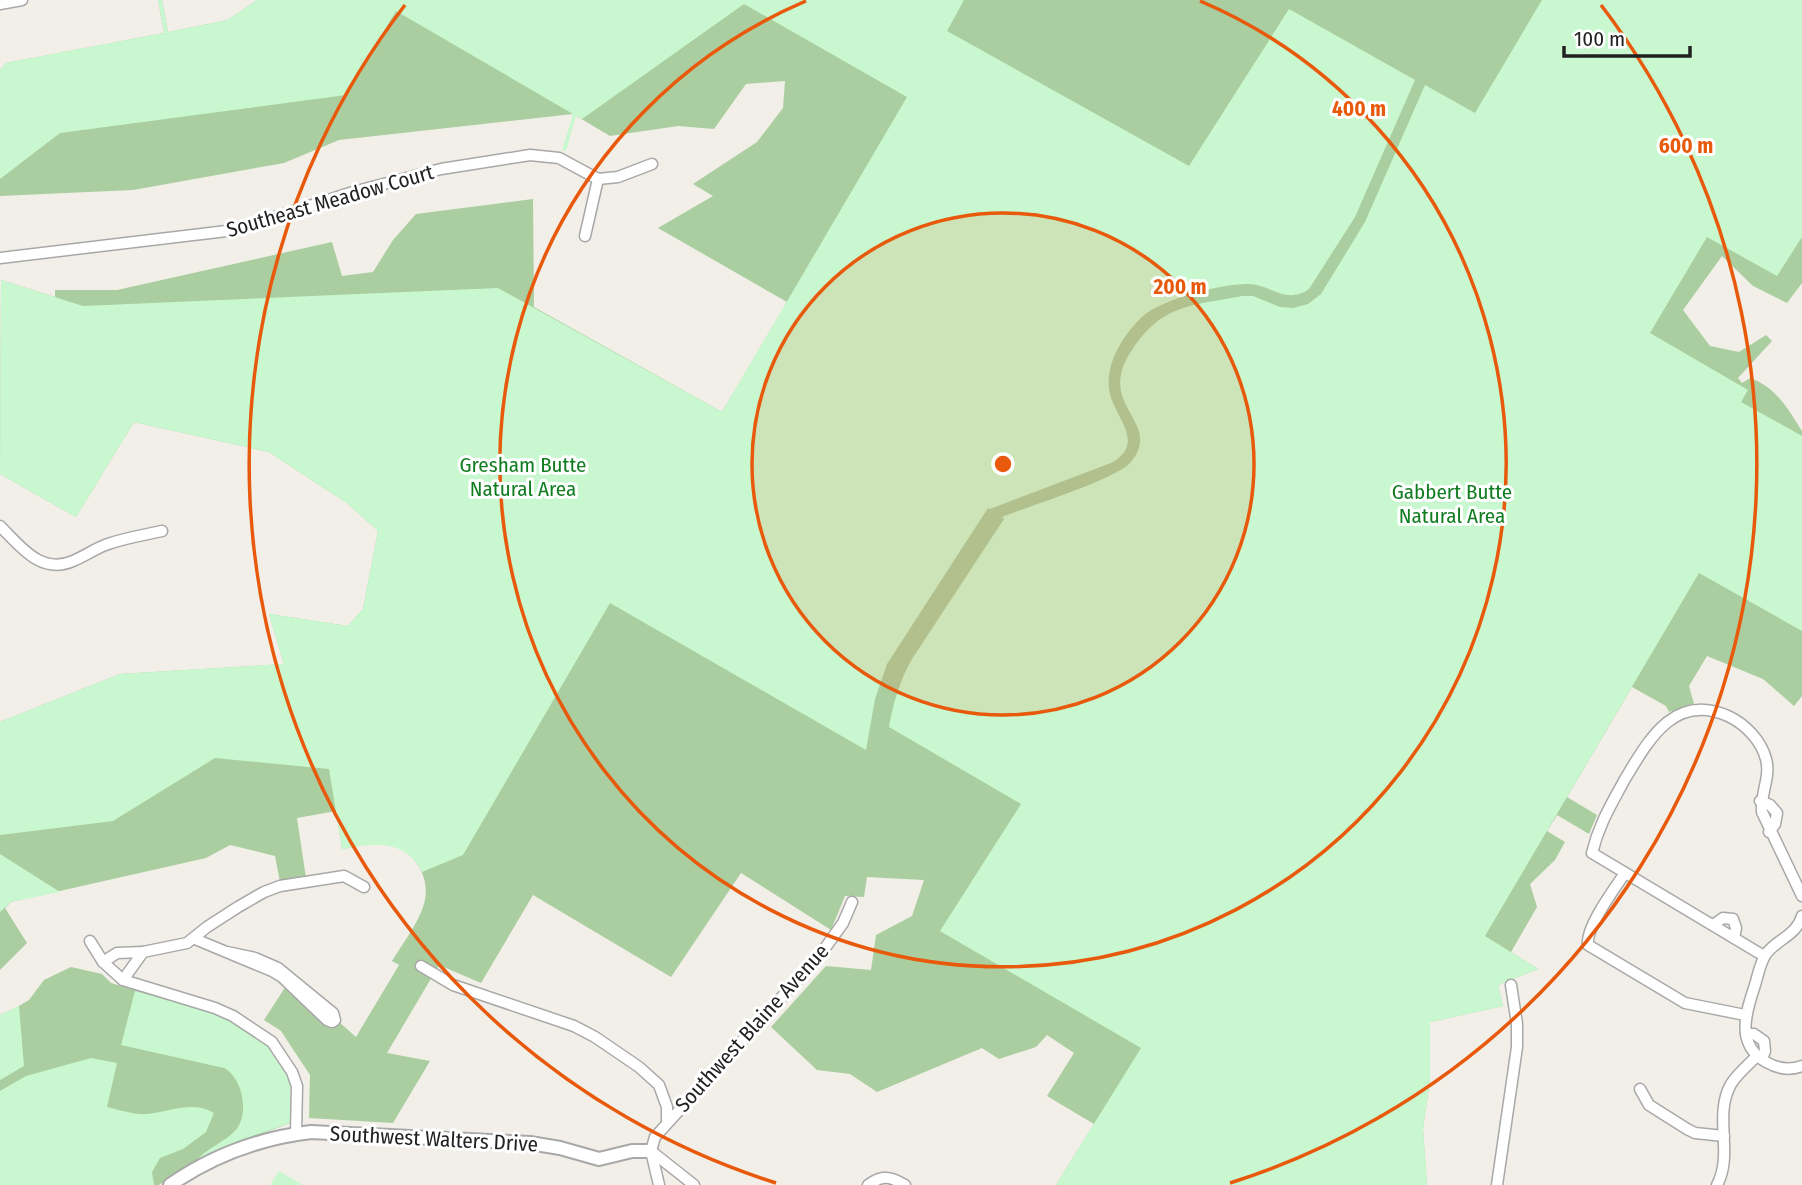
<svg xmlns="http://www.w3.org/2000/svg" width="1802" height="1185" font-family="'Fira Sans Condensed',sans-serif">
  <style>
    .forest { fill: #aace9f }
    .park { fill: #c9f8d0 }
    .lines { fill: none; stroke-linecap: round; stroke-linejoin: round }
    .minor-casing { stroke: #a8a8a8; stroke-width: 13 }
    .tertiary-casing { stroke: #a8a8a8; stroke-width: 16 }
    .minor { stroke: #fff; stroke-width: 10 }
    .tertiary { stroke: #fff; stroke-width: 12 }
    .ring { fill: none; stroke: #e8590c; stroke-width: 3.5 }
    .labels { text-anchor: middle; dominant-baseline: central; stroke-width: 6; stroke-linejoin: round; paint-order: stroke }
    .street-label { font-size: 21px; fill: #212121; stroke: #fff }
    .park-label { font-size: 21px; fill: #117d21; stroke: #fff }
    .centre { fill: #e8590c; stroke: #fff; stroke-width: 3.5 }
    .ring-label { font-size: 21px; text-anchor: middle; font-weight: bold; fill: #e8590c; stroke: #fff; stroke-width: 6; stroke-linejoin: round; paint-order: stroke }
  </style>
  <rect width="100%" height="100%" fill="#f1efe8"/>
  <g class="forest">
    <path d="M158 0H162L168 32 228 20 257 0H1802V283L1787 303 1753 286 1722 256 1683 310 1710 346 1739 352 1766 335 1772 341 1738 378 1742 383 1750 378C1776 387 1788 409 1802 431V696L1794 706 1763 679 1707 656 1689 686 1694 704 1669 712 1666 706 1632 687 1567 797 1597 815 1589 834 1557 815 1547 831 1565 842 1555 860 1530 884 1537 907 1511 952 1538 969 1498 985 1503 1006 1430 1022V1080L1423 1129 1427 1185H1056L1094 1124 1047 1096 1074 1053 1047 1035 1036 1047 999 1059 982 1048 877 1092 850 1074 817 1070 771 1027 826 966 871 970 876 935 912 916 924 880 867 877 864 897 845 896 831 930 741 873 671 977 533 895 481 983 439 965 387 1053 430 1061 393 1123 309 1118 310 1075 281 1031 264 1020 286 986 331 1029 339 1022 356 1037 399 965 392 961C403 943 418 924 424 904 432 877 413 847 385 844 371 842 356 847 342 849L336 811 297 818 306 878 280 882 275 856 230 845 206 858 11 902 5 908 27 943 0 970V722L120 674 284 664 269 614 348 626 363 609 378 531 347 503 269 452 134 422 76 517 0 474 1 280 55 297V290H117L332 242 342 276 373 272 393 240 416 214 533 199 534 307 722 412 787 302 658 228 713 196 693 184 757 142 783 108 785 81 746 84 714 129 678 126 610 136 573 114 339 140 284 163 133 190 0 196V70L6 63 164 33Z"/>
    <path d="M71 967 102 974 111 983 220 1015 267 1045 290 1123 204 1155 159 1185H0V1015L19 1006 29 1000 44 980Z"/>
  </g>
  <g class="park">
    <path d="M158 0H162L168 32 228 20 257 0H964L947 31 1189 166 1289 9 1415 80 1355 217 1309 289C1286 305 1272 285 1249 284 1223 283 1161 299 1142 317 1124 334 1106 362 1109 388 1111 415 1149 442 1111 463L990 509 988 508 887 664 875 699 866 750 610 603 463 855 422 872C405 838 373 844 342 849L329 769 215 758 113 821 0 835V722L120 674 284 664 269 614 348 626 363 609 378 531 347 503 269 452 134 422 76 517 0 474 1 280 83 306 498 288 722 412 907 97 744 4 582 119 576 116 566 151 562 150 573 114 396 11 346 95 60 133 0 179V70L6 63 164 33Z"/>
    <path d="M1542 0H1802V237L1777 276 1707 237 1650 333 1748 390 1741 402 1802 436V631L1699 573 1485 936 1538 969 1498 985 1503 1006 1430 1022V1080L1423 1129 1427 1185H1056L1141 1048 940 931 1021 804 889 727C893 703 900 680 912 659L1004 519 1002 517C1027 507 1116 479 1130 463 1154 435 1129 419 1122 395 1117 378 1123 363 1132 350 1163 303 1192 306 1242 296H1253L1280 307 1293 308 1308 304 1321 294 1365 222 1425 85 1475 113Z"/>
    <path d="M0 854 60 892 11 902 0 912Z"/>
    <path d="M135 991 220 1015 267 1045 290 1081V1123L241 1140 196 1161C207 1148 223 1143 235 1131 250 1115 243 1078 224 1068L121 1045Z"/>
    <path d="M19 1006 24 1066 0 1080V1015Z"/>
    <path d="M91 1058 117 1063 107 1107C120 1110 134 1115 147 1114 170 1112 192 1100 214 1113L206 1132 183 1149 160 1158 152 1172 154 1185H0V1091L26 1076Z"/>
    <path d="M279 1171 303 1185H270Z"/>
  </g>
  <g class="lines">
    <defs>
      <g id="minor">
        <path d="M0 4 22 0"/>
        <path d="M585 236 598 179"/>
        <path d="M0 258 235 230 353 192 441 169 530 155 559 158 598 179 618 177 652 164"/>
        <path d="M0 526C21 547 41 575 73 561 85 556 96 548 108 544 125 538 144 535 162 531"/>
        <path d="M1760 801 1770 805 1777 813 1775 824 1769 832"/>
        <path d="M1625 873C1615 888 1585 928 1588 945L1685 1003 1745 1015"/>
        <path d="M1802 916C1796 936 1777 939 1766 954 1760 963 1758 975 1755 985 1746 1012 1735 1044 1766 1062 1778 1069 1789 1071 1802 1066"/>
        <path d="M1713 925 1723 918 1733 919 1736 928 1734 938"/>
        <path d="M195 939 272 971 282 977 327 1020 332 1022 335 1020 333 1013 278 968 255 958 227 952"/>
        <path d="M90 941 103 962 123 980 215 1008 233 1016 272 1042 292 1072 297 1086 296 1134"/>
        <path d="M1764 956 1592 853C1599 824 1611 805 1625 779 1648 741 1674 692 1728 716 1745 724 1761 740 1766 759 1771 777 1760 794 1762 812L1802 896"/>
        <path d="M103 962 117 953 143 952 187 943 207 927 238 907 264 892 280 886 344 876 364 887"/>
        <path d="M421 966 453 985 574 1026 595 1037 639 1067 659 1085 667 1107V1122"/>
        <path d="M123 980 143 952"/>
        <path d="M1746 1034H1754L1764 1041 1765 1051 1762 1059"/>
        <path d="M1640 1089 1649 1105 1687 1129 1695 1133 1724 1136"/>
        <path d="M651 1151 694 1185"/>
        <path d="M659 1185 651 1151 655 1137 820 955 843 923 852 902"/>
        <path d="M868 1185C882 1175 890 1176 905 1185"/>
        <path d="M1497 1185 1517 1047V1024L1511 985"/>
        <path d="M1717 1185C1734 1153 1713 1116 1731 1084 1738 1073 1748 1065 1757 1056"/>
      </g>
      <path id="tertiary" d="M170 1185C212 1156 260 1138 311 1132L530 1143 560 1148 599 1159 632 1151H651"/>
    </defs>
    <use href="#minor" class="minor-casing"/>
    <use href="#tertiary" class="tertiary-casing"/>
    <use href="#minor" class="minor"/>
    <use href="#tertiary" class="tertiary"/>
  </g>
  <circle cx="1003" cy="464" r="251" fill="#e8590c" fill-opacity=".12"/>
  <g class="ring">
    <circle cx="1003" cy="464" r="251"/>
    <path d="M1200 1A503 503 0 1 1 806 1"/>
    <path d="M776 1183A754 754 0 0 1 405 5M1601 5A754 754 0 0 1 1230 1183"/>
  </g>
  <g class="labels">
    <g class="street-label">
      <text transform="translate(330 201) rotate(-16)">Southeast Meadow Court</text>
      <text transform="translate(752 1028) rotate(-48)">Southwest Blaine Avenue</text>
      <text transform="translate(434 1139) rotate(3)">Southwest Walters Drive</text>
    </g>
    <g class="park-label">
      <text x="523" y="465">Gresham Butte<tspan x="523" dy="24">Natural Area</tspan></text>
      <text x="1452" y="492">Gabbert Butte<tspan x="1452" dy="24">Natural Area</tspan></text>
    </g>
  </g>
  <circle cx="1003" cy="464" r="10" class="centre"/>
  <g class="ring-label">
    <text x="1359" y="116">400 m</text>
    <text x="1686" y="153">600 m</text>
    <text x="1180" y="294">200 m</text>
  </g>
  <path d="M1564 46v10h126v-10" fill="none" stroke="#212121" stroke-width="3.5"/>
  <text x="1574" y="46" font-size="21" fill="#212121" stroke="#ffffff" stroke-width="5" paint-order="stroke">100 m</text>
</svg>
